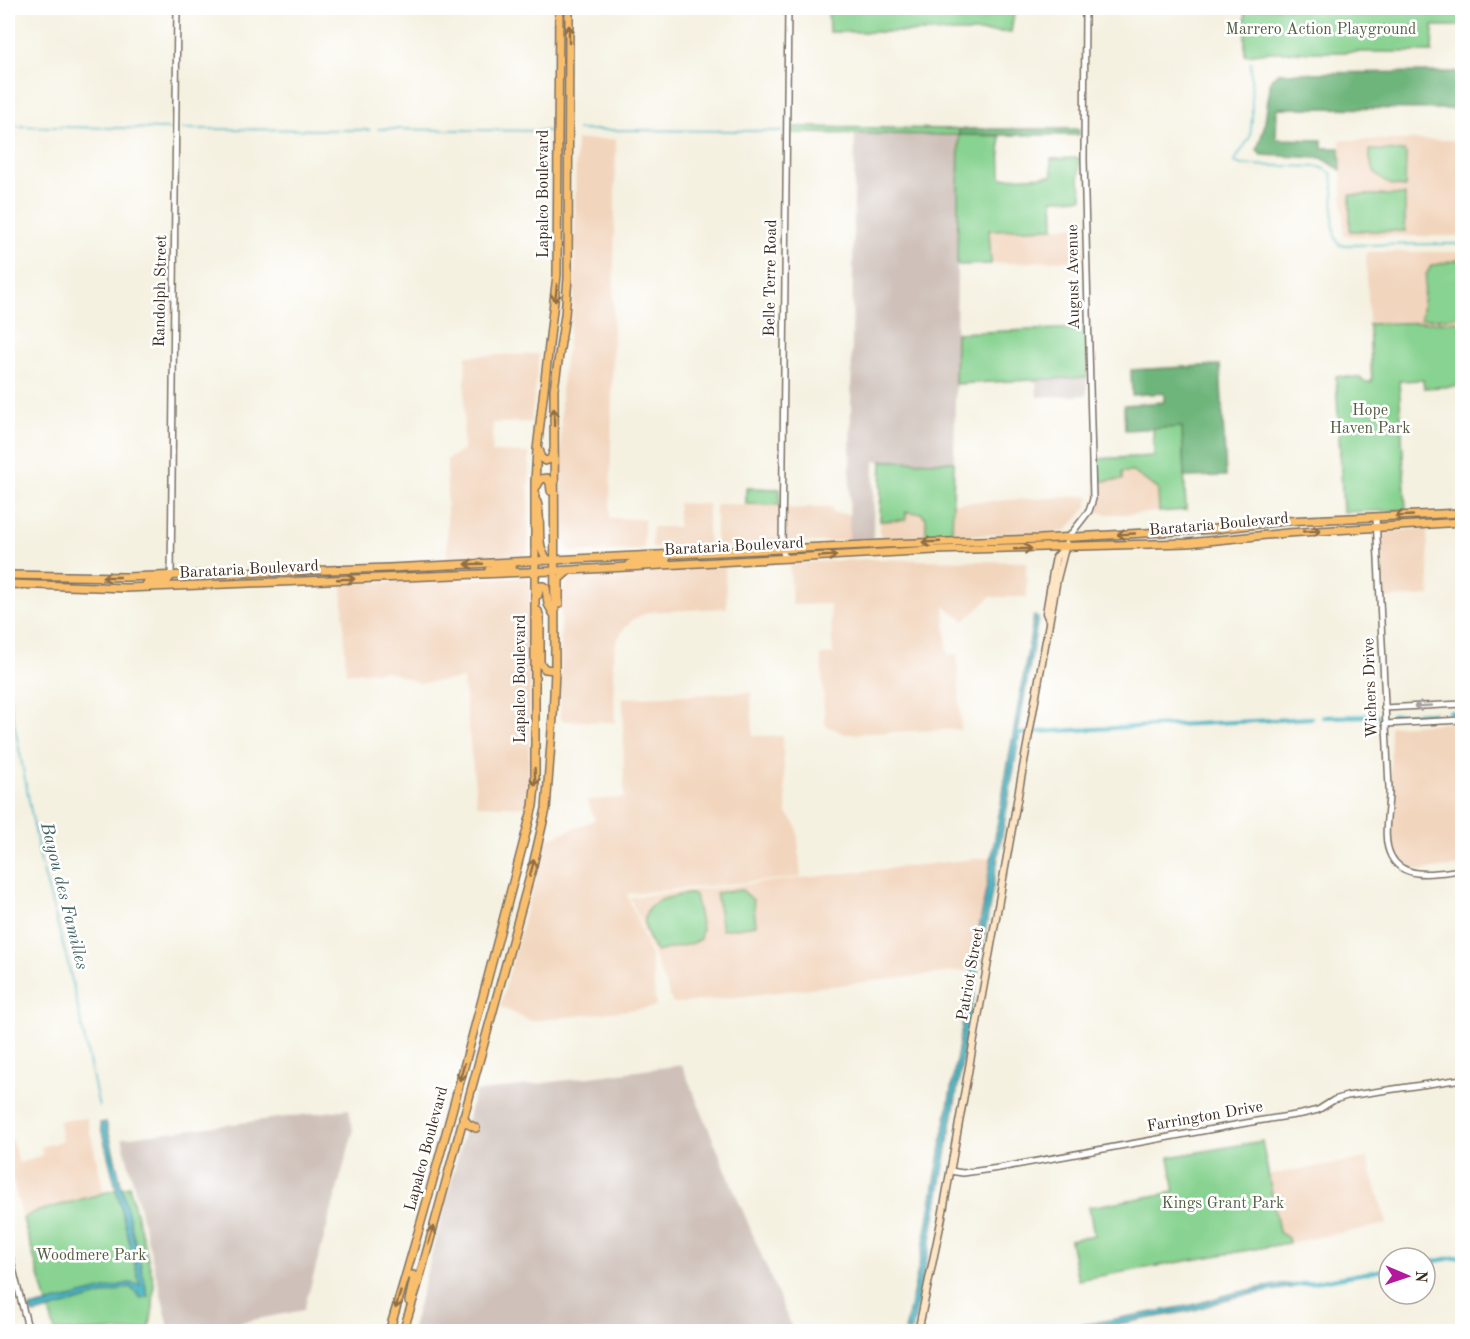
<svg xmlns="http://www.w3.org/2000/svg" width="1470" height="1339" font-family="'Old Standard TT',serif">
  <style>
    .built { fill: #f2d5bd }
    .industrial { fill: #cfc1ba }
    .green { fill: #88d391; stroke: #627e58; stroke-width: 1.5 }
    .forest { fill: #6eb57b; stroke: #54704c; stroke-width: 1.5 }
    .water { fill: #46b3c2; stroke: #406e70; stroke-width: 1.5 }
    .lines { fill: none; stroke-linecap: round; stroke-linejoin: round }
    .stream { stroke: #46b3c2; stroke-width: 1.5 }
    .canal { stroke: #46b3c2; stroke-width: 4 }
    .tertiary-casing { stroke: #7c7062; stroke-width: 8 }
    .secondary-casing { stroke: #7c7062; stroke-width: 9 }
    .primary-casing { stroke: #7c7062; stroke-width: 10 }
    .tertiary { stroke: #fff; stroke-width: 5 }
    .secondary { stroke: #fde5c5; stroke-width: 6 }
    .primary { stroke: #f9bf6d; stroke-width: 7 }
    .oneway { stroke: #906d42 }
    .oneway2 { stroke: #a79f9a }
    .labels { text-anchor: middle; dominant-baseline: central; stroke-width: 5; stroke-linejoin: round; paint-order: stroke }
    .park-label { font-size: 16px; fill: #525d40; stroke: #fff }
    .street-label { font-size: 16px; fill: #3b2a1e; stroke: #fff }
    .water-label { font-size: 18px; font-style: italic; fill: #3f6160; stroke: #fff }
  </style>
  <rect width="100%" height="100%" fill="#fff"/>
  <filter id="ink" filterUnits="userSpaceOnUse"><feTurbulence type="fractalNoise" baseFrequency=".0167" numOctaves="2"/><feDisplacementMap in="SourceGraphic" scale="12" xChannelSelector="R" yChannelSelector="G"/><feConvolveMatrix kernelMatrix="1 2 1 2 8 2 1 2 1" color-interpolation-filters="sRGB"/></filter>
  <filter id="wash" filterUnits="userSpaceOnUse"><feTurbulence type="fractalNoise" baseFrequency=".008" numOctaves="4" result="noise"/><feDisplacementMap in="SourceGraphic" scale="24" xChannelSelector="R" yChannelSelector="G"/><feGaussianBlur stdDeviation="1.35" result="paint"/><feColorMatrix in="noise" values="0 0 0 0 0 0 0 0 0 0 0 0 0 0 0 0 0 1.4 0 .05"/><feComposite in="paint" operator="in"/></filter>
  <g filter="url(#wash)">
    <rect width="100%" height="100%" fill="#f5f1e1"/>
    <g class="built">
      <path d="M616 139 610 518 644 519V548L639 550 574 552 568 549 560 540 561 391 574 296 576 140Z"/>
      <path d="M1340 140H1462V236H1344Z"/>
      <path d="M1084 226V259L991 264 989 230Z"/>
      <path d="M1369 252H1462V321L1369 324 1366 254Z"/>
      <path d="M539 354 531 422 493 423 492 452 529 453 528 553 519 558 447 560V459L463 451 466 356Z"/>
      <path d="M1122 472H1133L1158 489 1159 512 1132 514H1108L1097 512 1096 481 1122 480Z"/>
      <path d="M1090 496 1087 507 1065 532 952 536 953 503Z"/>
      <path d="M678 503 708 504V546L652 548V527H678Z"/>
      <path d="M716 504 780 505 779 543 778 545 716 546Z"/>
      <path d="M806 507H832L833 513 849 514V540L787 544 785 542 786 508 806 509Z"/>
      <path d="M906 512 921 513 926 518V537L882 539 880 536V521L905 520Z"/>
      <path d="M1427 528 1430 596 1384 598 1382 532Z"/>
      <path d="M869 559 1026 562 1027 597H990L965 621 944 606 947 654H957L961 729 845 734 825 725 821 655 833 654 830 604 792 605 790 563Z"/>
      <path d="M725 566 727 608 648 612 633 619 622 631 615 644 613 662 615 722 564 721 560 718 561 594 565 585 572 575Z"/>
      <path d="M519 577H526L530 580 532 588 528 807 477 805 463 679 420 683 387 671 346 673 342 583Z"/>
      <path d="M751 692 753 736H782L787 813 797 826 801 877 627 894 651 956 656 1007 531 1021 500 1007 545 840 595 820 587 800 624 798 623 698Z"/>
      <path d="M1462 722V866L1422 870 1408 868 1398 861 1392 850 1391 839 1390 728 1391 726Z"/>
      <path d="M994 857 970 970 673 1004 630 897Z"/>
      <path d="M87 1118 104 1192 32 1213 23 1219 8 1162V1139L11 1138 19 1163 43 1155 41 1147 62 1141 59 1121Z"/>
      <path d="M1367 1158 1387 1224 1289 1243 1288 1238 1279 1232 1268 1175Z"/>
    </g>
    <g class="industrial">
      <path d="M855 133 959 135 954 462 874 461 873 536 871 540H849Z"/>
      <path d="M1087 377V395L1037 397 1036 380Z"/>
      <path d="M682 1065 793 1331 411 1332 475 1092Z"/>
      <path d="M349 1109 353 1132 304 1310 195 1331H170L122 1138Z"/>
    </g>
    <g class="green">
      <path d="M828 8H1015L1011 32H829Z"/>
      <path d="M1245 8H1462V26H1433L1432 52H1270L1245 55Z"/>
      <path d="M791 127 959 129 960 135 1000 136 1001 178 1052 176 1051 159 1079 158V181L1083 198 1053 199 1054 228 989 230 991 264 957 265 959 135 791 133Z"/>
      <path d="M1370 150 1404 151 1406 154 1405 187C1383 186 1368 173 1370 150Z"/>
      <rect x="1350" y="195" width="55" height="36"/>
      <path d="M1462 259V314L1451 318 1421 319 1426 275 1431 266Z"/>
      <path d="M1462 321V386L1424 388 1423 380 1399 381 1406 510 1343 512 1336 376 1360 378 1364 382H1372L1369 324Z"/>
      <path d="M1086 328 1087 377 955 384 956 333Z"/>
      <path d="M1182 427 1186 510 1159 512 1158 489 1133 472H1122V480L1096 481V459L1154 456 1153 428Z"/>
      <path d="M882 461 954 462 952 536 926 537V518L921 513 906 512V520L880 521Z"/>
      <path d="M746 488 780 489V505L746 504Z"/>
      <path d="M742 890 753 900 756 925 722 930 716 893Z"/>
      <path d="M689 894 695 895 702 929 700 939 693 943 657 952C652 947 650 942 648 935 635 903 664 897 689 894Z"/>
      <path d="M1262 1141 1279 1232 1288 1238 1289 1243 1078 1280 1070 1240 1094 1235 1089 1207 1175 1192 1169 1157Z"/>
      <path d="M129 1186 154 1282 153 1307 149 1331H55L23 1219 32 1213Z"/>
    </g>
    <g class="forest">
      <path d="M1462 72V109L1277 108 1276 139 1322 140V148H1340L1341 170 1322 158 1261 155 1257 150 1264 128 1271 79 1278 73Z"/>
      <rect x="959" y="129" width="120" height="6"/>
      <path d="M1220 365 1226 476 1184 477 1182 427 1125 430 1124 405 1164 402V393L1132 395 1131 370Z"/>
    </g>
    <g class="water">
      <path d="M1034 616 1038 617 1018 733 1019 738 931 1238 912 1331H905L926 1233Z"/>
      <path d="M106 1122 148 1296 141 1298 130 1287 35 1314 31 1312 30 1308 129 1283 140 1285 100 1123Z"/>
      <path d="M1282 1284 1295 1285V1287L1235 1297 1194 1310 1079 1331H1048L1193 1305 1234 1293Z"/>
    </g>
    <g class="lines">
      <g class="stream">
        <path d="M1251 61 1252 118 1250 137 1234 162 1242 165 1320 167 1331 173C1338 192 1327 231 1340 245L1462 244"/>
        <path d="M8 126 171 129"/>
        <path d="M183 129 370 130"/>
        <path d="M378 129 553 131"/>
        <path d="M578 130 782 131"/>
        <path d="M8 691 41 863 69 967 99 1107"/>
      </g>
      <g class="canal">
        <path d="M1449 712H1462"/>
        <path d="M1392 715 1433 713"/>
        <path d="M1323 717 1378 716"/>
        <path d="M1015 738 1020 734 1034 732 1312 718"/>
        <path d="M1425 1263 1462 1256"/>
        <path d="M1292 1286 1389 1269"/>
      </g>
    </g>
  </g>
  <g filter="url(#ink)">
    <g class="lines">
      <defs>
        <g id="tertiary">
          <path d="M1376 517C1381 607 1384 698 1389 788 1390 809 1381 837 1391 856 1404 882 1440 872 1462 870"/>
          <path d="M1068 538 1089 511 1093 499 1084 159 1085 8"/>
          <path d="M785 558 782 549 788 8"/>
          <path d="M171 576 177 8"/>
          <path d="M1384 708 1462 704"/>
          <path d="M1385 724 1462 720"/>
          <path d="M950 1171 963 1173 999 1168 1257 1121 1302 1114 1318 1110 1334 1100 1347 1096 1462 1079"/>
          <path d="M8 1249 29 1332"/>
        </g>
        <g id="secondary">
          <path d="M1049 620 1046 613 1053 572 1056 557 1063 550"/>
          <path d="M918 1332 942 1217 1057 579 1066 544"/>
        </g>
        <g id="primary">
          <path d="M540 452V457L545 461 551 459 553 452"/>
          <path d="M537 486 541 479 547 478 550 483 551 491"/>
          <path d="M537 502C543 520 534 546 548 560"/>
          <path d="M630 564 634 561 666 559 669 554"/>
          <path d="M489 570 512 567 514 562"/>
          <path d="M8 575 126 577 389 568 885 544 1040 539 1215 529 1285 521 1462 513"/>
          <path d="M8 584 126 588 554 571 935 550 1188 543 1287 533 1462 522"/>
          <path d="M146 585 147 583 167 581 171 576"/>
          <path d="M538 595 540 586H543L546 588 548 604 553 613"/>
          <path d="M559 604V579L568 571"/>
          <path d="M538 611 540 618V663L545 669 555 670"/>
          <path d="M463 1117 468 1124 476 1128"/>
          <path d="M406 1275H413L414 1278 409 1301"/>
          <path d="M389 1332C441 1158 487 982 533 806L535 787V482L537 450 557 275 559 8"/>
          <path d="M403 1332 417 1287 532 869 546 809 553 717 555 670 554 389 565 315 568 278 569 8"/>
        </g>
      </defs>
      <use href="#tertiary" class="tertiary-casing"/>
      <use href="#secondary" class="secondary-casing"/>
      <use href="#primary" class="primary-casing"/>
      <use href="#tertiary" class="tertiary"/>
      <use href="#secondary" class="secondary"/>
      <use href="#primary" class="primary"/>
    </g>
    <defs><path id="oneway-shaft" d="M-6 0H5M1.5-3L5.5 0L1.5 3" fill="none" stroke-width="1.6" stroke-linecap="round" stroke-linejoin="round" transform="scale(1.5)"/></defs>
    <g class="oneway">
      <use href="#oneway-shaft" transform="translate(569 34) rotate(-90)"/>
      <use href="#oneway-shaft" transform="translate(556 293) rotate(96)"/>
      <use href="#oneway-shaft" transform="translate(554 417) rotate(-91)"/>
      <use href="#oneway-shaft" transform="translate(1404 516) rotate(177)"/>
      <use href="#oneway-shaft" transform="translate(1312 531) rotate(-3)"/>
      <use href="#oneway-shaft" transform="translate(1126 534) rotate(177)"/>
      <use href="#oneway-shaft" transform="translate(931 542) rotate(178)"/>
      <use href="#oneway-shaft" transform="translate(1023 549) rotate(-2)"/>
      <use href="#oneway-shaft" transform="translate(828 556) rotate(-3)"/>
      <use href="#oneway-shaft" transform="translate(474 564) rotate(178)"/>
      <use href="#oneway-shaft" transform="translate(111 577) rotate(180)"/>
      <use href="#oneway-shaft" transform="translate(346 579) rotate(-2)"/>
      <use href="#oneway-shaft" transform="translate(535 777) rotate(88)"/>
      <use href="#oneway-shaft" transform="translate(532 868) rotate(-75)"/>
      <use href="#oneway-shaft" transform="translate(462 1072) rotate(106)"/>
      <use href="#oneway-shaft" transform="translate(431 1235) rotate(-74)"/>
      <use href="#oneway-shaft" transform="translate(398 1300) rotate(107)"/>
    </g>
    <use class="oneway2" href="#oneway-shaft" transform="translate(1423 706) rotate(177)"/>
  </g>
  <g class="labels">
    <g class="park-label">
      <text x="1321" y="30">Marrero Action Playground</text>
      <text x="1370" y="411">Hope<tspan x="1370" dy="18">Haven Park</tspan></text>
      <text x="1223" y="1204">Kings Grant Park</text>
      <text x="91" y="1256">Woodmere Park</text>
    </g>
    <g class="street-label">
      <text transform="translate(544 194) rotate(-90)">Lapalco Boulevard</text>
      <text transform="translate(1074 277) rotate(-91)">August Avenue</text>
      <text transform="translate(771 278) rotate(-89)">Belle Terre Road</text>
      <text transform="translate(161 291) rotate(-89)">Randolph Street</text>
      <text transform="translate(1219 525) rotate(-5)">Barataria Boulevard</text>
      <text transform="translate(734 547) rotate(-3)">Barataria Boulevard</text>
      <text transform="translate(249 570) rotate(-3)">Barataria Boulevard</text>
      <text transform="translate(521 679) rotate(-90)">Lapalco Boulevard</text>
      <text transform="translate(1371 688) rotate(-92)">Wichers Drive</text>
      <text transform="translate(971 974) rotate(-80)">Patriot Street</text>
      <text transform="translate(1205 1117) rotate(-10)">Farrington Drive</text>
      <text transform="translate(427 1149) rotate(-75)">Lapalco Boulevard</text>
    </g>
    <g class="water-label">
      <text transform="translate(64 896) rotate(76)">Bayou des Familles</text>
    </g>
  </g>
  <rect width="1470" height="1339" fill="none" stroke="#fff" stroke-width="30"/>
  <g transform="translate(1407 1276) rotate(92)"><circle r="28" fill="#ffffff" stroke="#b1aaa5" stroke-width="1.5"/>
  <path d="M0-4.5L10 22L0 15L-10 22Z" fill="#b5179e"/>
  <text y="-9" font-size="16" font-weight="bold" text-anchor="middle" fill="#3b2a1e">N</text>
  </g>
</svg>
